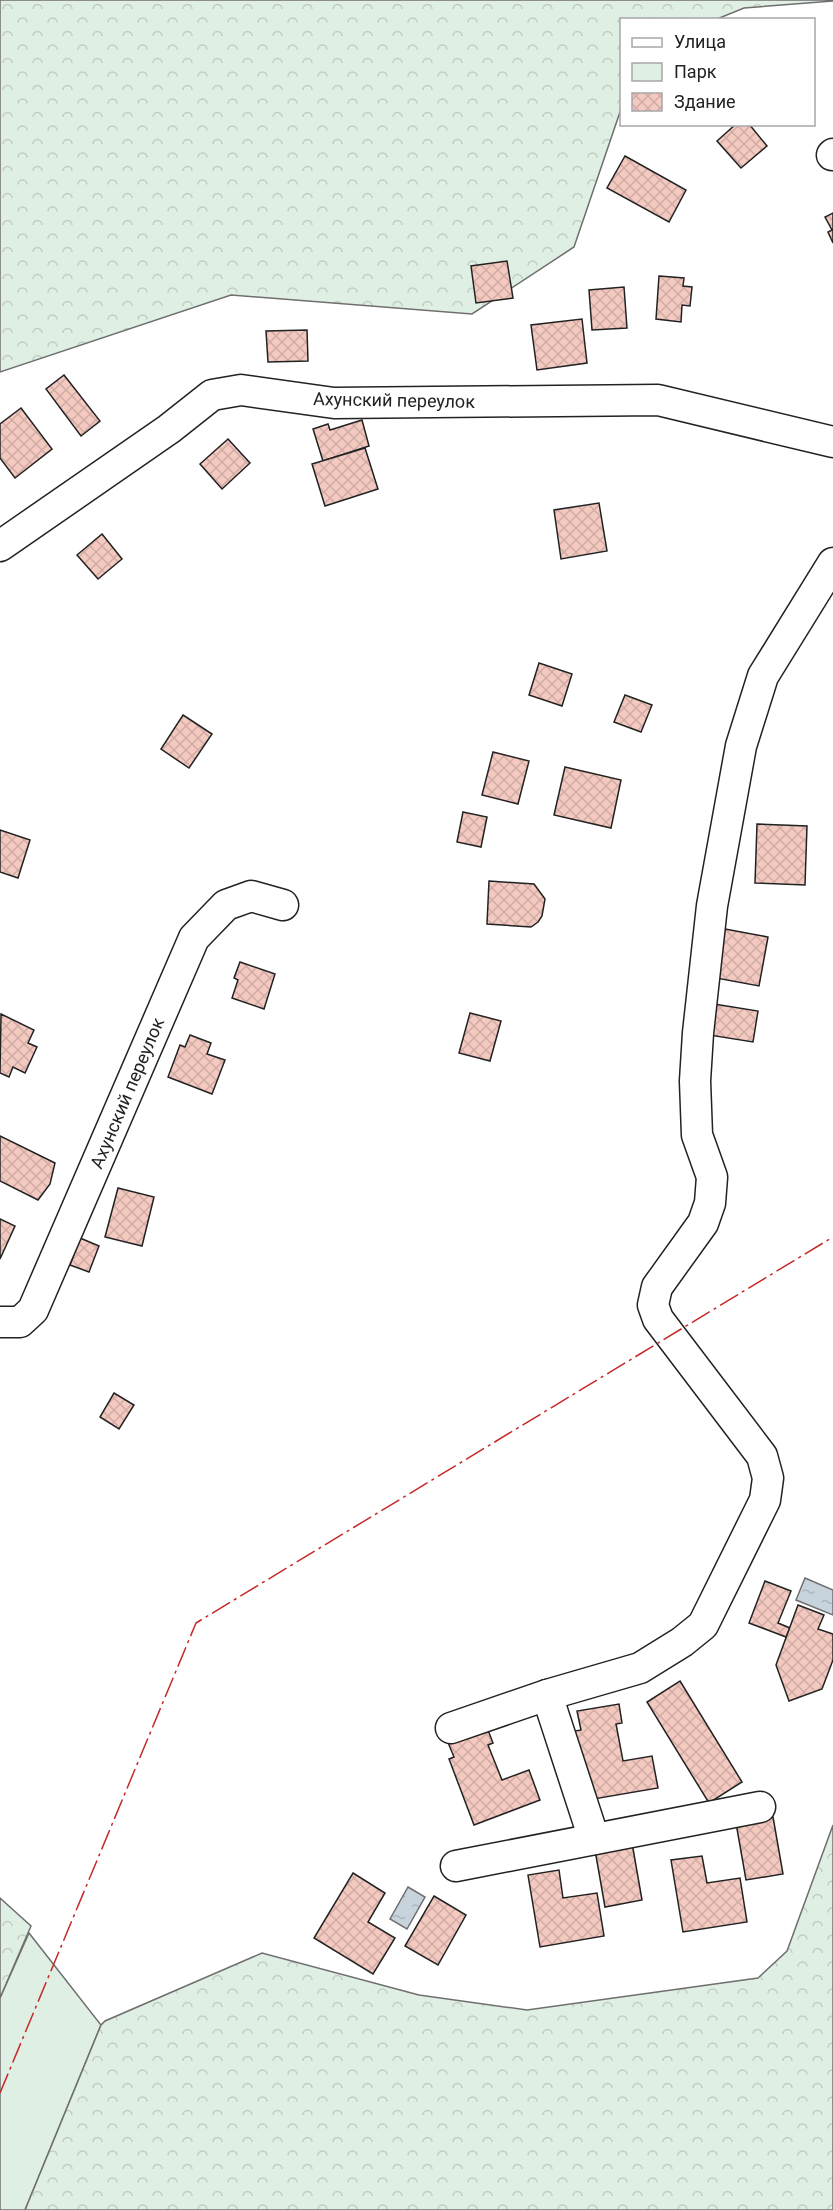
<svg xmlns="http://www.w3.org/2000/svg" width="833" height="2210" font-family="Roboto,sans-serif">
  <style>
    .green { fill: #e0efe3; stroke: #6f6f6f; stroke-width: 1.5 }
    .forest { fill: url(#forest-crowns); stroke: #6f6f6f; stroke-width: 1.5 }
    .water { fill: url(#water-ripples); stroke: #6f6f6f; stroke-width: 1.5 }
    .building { fill: url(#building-cross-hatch); stroke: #222; stroke-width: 1.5 }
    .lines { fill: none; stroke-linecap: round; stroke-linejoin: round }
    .minor-casing { stroke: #222; stroke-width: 33 }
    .minor { stroke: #fff; stroke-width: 30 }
    .power { stroke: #c62828; stroke-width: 1.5; stroke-dasharray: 21 4.5 3 4.5; stroke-linecap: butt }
    .labels { text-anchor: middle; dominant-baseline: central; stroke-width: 4.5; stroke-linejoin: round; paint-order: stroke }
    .street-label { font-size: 18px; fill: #222; stroke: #fff }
  </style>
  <defs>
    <pattern id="forest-crowns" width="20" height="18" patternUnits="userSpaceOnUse" patternTransform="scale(1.5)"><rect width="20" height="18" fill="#e0efe3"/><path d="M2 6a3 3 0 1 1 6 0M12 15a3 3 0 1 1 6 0" fill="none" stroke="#c0cdc2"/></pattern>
    <pattern id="water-ripples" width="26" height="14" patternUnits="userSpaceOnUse" patternTransform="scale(1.5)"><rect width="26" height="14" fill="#c7d3dd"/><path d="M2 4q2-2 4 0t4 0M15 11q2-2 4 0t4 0" fill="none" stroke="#abb5bd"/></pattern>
    <pattern id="building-cross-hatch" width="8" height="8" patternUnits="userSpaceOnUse" patternTransform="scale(1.5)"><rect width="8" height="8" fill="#f3c9c0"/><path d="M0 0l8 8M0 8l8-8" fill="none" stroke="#d0aca5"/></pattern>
  </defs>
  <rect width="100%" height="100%" fill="#fff"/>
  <path class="green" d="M29 1933 101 2025 25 2210H0V1998Z"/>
  <g class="forest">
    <path d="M0 0H833V1L744 8 717 19 622 20 621 109 574 247 472 314 231 295 0 372Z"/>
    <path d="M833 1825V2210H25L101 2025 105 2021 262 1953 419 1995 527 2010 758 1978 787 1951Z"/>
    <path d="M0 1898 31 1926 0 1998Z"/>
  </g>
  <g class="water">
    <path d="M805 1578 833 1590V1615L796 1600Z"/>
    <path d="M408 1887 425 1897 407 1929 390 1919Z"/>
  </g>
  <g class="building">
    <path d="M736 124H749L767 146 741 168 717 141Z"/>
    <path d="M625 156 686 190 669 222 607 188Z"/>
    <path d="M833 213V243L828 232 832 230 825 217Z"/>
    <path d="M507 261 513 298 476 303 471 266Z"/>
    <path d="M659 276 684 278 683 286 692 287 690 306 682 305 681 322 656 319Z"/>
    <path d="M624 287 627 328 592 330 589 290Z"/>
    <path d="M582 319 587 363 537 370 531 325Z"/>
    <path d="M307 330 308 361 268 362 266 331Z"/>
    <path d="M64 375 100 421 81 436 46 389Z"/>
    <path d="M21 408 52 449 15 478 0 458V424Z"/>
    <path d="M362 420 369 446 323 461 313 429 328 424 330 430Z"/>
    <path d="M228 439 250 463 222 489 200 464Z"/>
    <path d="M365 448 378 489 325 506 312 464Z"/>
    <path d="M599 503 607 551 561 559 554 510Z"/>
    <path d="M102 534 122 559 98 579 77 555Z"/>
    <path d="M539 663 572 674 562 706 529 695Z"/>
    <path d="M625 695 652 705 641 732 614 722Z"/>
    <path d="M183 715 212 734 189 768 161 749Z"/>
    <path d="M493 752 529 761 518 804 482 795Z"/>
    <path d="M565 767 621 780 611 828 554 815Z"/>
    <path d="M463 812 487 817 481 847 457 842Z"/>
    <path d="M757 824 807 826 805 885 755 883Z"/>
    <path d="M0 830 30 840 18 878 0 872Z"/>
    <path d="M489 881 534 884 545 899 542 916 538 922 531 927 487 924Z"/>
    <path d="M725 929 768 937 759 986 716 978Z"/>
    <path d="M240 962 275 974 264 1009 232 998 238 980 234 978Z"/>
    <path d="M714 1004 758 1011 753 1042 709 1035Z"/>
    <path d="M470 1013 501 1021 490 1061 459 1053Z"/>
    <path d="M1 1014 34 1030 28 1043 37 1047 25 1073 13 1067 9 1077 0 1073Z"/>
    <path d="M190 1035 211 1043 207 1054 225 1060 212 1094 168 1077 180 1045 185 1047Z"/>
    <path d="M0 1136 55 1163 50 1184 38 1200 0 1181Z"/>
    <path d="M118 1188 154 1197 142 1246 105 1237Z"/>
    <path d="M0 1219 15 1226 0 1259Z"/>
    <path d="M80 1238 99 1246 89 1272 70 1265Z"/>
    <path d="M114 1393 134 1405 119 1429 100 1417Z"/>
    <path d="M765 1581 791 1591 778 1623 790 1628 786 1637 749 1623Z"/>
    <path d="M798 1605 824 1615 818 1629 833 1634V1660L822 1689 789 1701 776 1665Z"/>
    <path d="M680 1681 742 1782 709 1803 647 1702Z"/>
    <path d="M619 1704 622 1723 616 1724 623 1761 652 1756 658 1788 588 1800 575 1731 581 1730 577 1711Z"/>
    <path d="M486 1725 493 1743 488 1745 502 1780 529 1770 540 1800 474 1825 449 1759 454 1757 447 1740Z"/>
    <path d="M773 1817 783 1874 746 1880 736 1823Z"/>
    <path d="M632 1843 642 1900 605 1907 595 1850Z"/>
    <path d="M702 1856 707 1883 740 1878 747 1922 683 1932 671 1860Z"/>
    <path d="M559 1870 563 1898 597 1893 604 1936 540 1947 528 1875Z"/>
    <path d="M353 1873 385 1893 368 1922 395 1938 373 1974 314 1938Z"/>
    <path d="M434 1896 466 1915 438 1965 405 1946Z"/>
  </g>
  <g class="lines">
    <defs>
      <g id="minor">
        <path d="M832 155 833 154"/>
        <path d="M0 546 169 429 212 395 241 390 334 403 658 400 833 442"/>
        <path d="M0 1322H20L33 1310 194 938 226 905 251 896 283 905"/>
        <path d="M547 1695 594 1839"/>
        <path d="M451 1728 547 1695 640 1668 682 1642 703 1625 765 1500 768 1478 762 1456 658 1319 653 1305 657 1287 703 1223 710 1203 712 1177 697 1135 695 1081 698 1033 712 906 741 746 763 676 833 563"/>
        <path d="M456 1866 760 1807"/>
      </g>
    </defs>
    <use href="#minor" class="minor-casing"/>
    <use href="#minor" class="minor"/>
    <path class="power" d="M0 2093 196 1623 833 1237"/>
  </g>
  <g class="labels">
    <g class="street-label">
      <text transform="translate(394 400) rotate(1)">Ахунский переулок</text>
      <text transform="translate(127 1093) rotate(-67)">Ахунский переулок</text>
    </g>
  </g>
  <rect x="620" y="18" width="195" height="108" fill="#ffffff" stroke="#a7a7a7" stroke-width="1.5"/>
  <rect x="632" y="38" width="30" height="9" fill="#ffffff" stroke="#a7a7a7" stroke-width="1.5"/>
  <text x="674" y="48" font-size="18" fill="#222222">Улица</text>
  <rect x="632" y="63" width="30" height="18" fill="#e0efe3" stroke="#a7a7a7" stroke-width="1.5"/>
  <text x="674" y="78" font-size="18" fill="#222222">Парк</text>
  <rect x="632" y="93" width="30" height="18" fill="url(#building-cross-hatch)" stroke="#a7a7a7" stroke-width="1.5"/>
  <text x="674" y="108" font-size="18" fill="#222222">Здание</text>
</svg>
